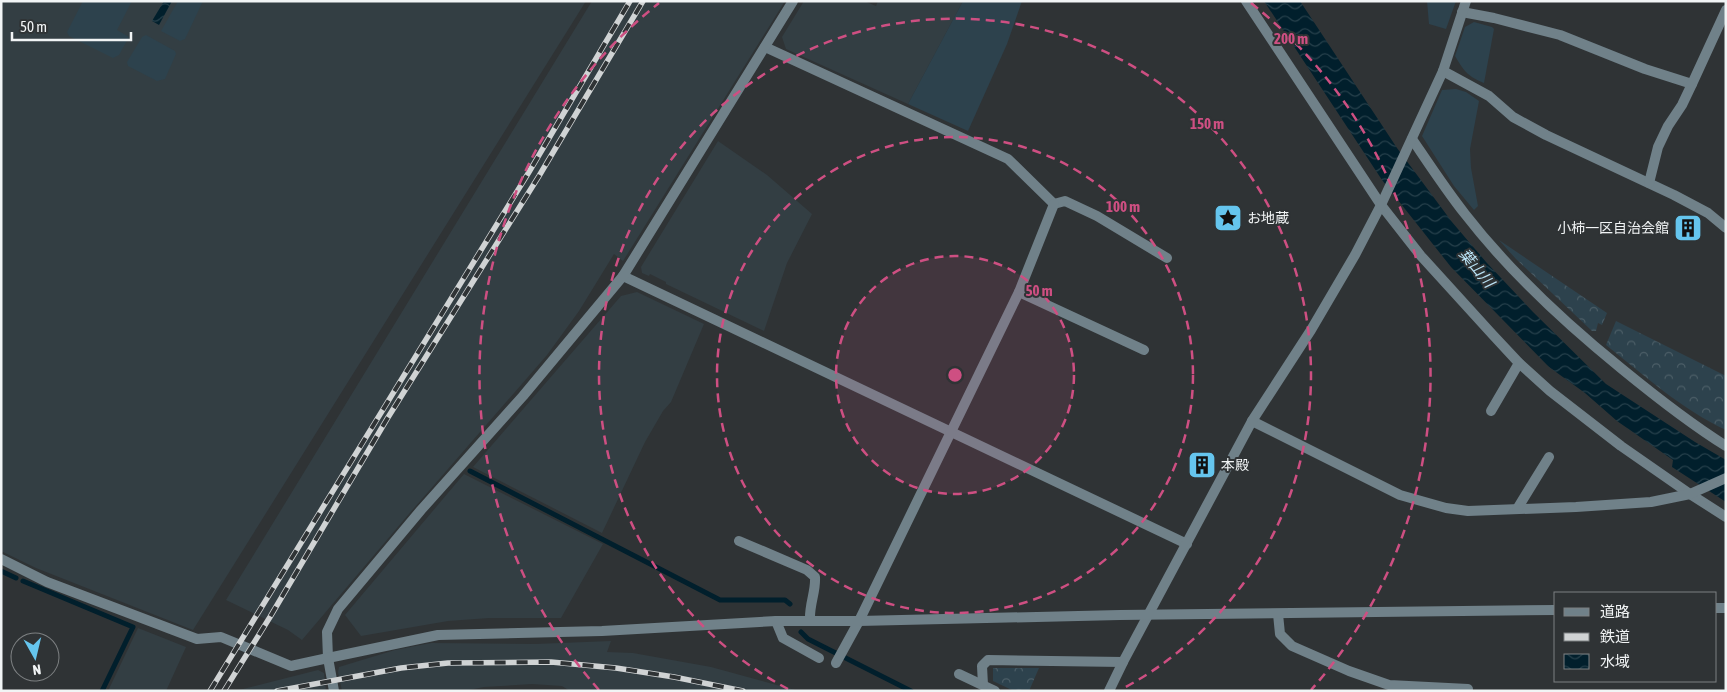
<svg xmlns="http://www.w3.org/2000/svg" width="1727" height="692" font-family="'Asap Condensed','Noto Sans JP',sans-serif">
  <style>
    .built { fill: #333e43 }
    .grass { fill: #2d424d }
    .forest { fill: url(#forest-crowns) }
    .water { fill: url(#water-waves) }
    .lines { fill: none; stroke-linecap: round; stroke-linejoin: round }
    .stream { stroke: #011f2c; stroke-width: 5 }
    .minor { stroke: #708189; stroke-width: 10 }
    .tertiary { stroke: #708189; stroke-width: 10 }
    .rail-casing { stroke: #d0d3d4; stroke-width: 5.5 }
    .rail { stroke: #2f3335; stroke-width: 4; stroke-dasharray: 11; stroke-linecap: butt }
    .ring { fill: none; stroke: #ce4f82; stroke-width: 2.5; stroke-dasharray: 9 6 }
    .labels { text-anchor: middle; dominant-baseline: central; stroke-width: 4; stroke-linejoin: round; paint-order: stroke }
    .poi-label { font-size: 14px; fill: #f1f4f5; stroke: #2f3335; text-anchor: start }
    .water-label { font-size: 15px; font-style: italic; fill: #bbe4f7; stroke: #2f3335 }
    .centre { fill: #ce4f82; stroke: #2f3335; stroke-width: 2.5 }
    .ring-label { font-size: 15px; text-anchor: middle; font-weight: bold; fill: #ce4f82; stroke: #2f3335; stroke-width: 4; stroke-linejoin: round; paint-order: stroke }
  </style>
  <defs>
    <pattern id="forest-crowns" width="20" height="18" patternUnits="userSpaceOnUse" patternTransform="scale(1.25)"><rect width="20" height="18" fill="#2d424d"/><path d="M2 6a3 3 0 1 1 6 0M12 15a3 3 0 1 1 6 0" fill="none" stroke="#4c5e67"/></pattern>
    <pattern id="water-waves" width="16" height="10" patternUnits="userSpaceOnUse" patternTransform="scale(1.25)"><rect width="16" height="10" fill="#011f2c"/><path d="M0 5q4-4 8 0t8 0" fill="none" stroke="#26404b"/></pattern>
  </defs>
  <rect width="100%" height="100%" fill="#2f3335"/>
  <g class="built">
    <path d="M1 1H586L193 630 36 568 1 551Z"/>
    <path d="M592 1H785L623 261 614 254 579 311 547 355 408 515 302 640 288 630 226 600Z"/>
    <path d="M804 1H864L876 6 878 1H963L908 104 786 49 782 37Z"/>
    <path d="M718 141 767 175 812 214 787 263 764 331 666 284V282L650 274 649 276 642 273 641 267Z"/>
    <path d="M637 292 704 324 671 402 663 411 645 442 602 533 473 467 621 296Z"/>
    <path d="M464 474 603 544 561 618H489L448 621 361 636 345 615Z"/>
    <path d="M138 628 186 647 166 691H108Z"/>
    <path d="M611 641 607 652 633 653 711 667 799 691H570L562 686 532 684 484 687 464 691H342L338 672 339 667 395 650 431 643 535 644Z"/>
    <path d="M318 670 324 673 326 691H235Z"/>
  </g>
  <g class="grass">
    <path d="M83 1H132L117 30 129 37 119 55 113 58 69 36 67 32Z"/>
    <path d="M178 1H203L185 39 180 41 161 31Z"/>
    <path d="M963 1H1022L1007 44 968 131 908 104Z"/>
    <path d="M1427 1H1456L1446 29 1429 24Z"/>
    <path d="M1474 22 1492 27 1494 29 1484 83C1467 76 1464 71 1455 56L1465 27Z"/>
    <path d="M146 35 175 51 176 54 165 79 157 81 128 66 127 62 142 37Z"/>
    <path d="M1456 89 1466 92 1479 101 1470 149 1471 168 1478 206 1474 210 1454 186 1422 136 1442 90Z"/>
  </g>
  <g class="forest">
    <path d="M1499 240 1607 313 1602 325 1598 323 1596 331H1592L1516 259Z"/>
    <path d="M1616 321 1726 376V430C1681 409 1644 375 1606 345Z"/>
    <path d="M993 668H1039L1029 691H1014L993 681Z"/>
  </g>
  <g class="water">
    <path d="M164 1H172L159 25 152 21Z"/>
    <path d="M1264 1H1300L1397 148 1452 222 1486 262 1533 312 1606 384 1695 442 1726 460V502L1672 467 1673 460 1617 421 1585 393 1549 367 1451 267 1382 180Z"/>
  </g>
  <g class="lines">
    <g class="stream">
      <path d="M470 471 720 600H785L790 604"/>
      <path d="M1 571 16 578"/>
      <path d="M23 581 133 627 102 691"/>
      <path d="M801 632 808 639 911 691"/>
    </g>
    <g class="minor">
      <path d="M1246 1 1381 205 1421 256 1492 334 1519 363 1550 391 1621 446 1690 494 1726 517"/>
      <path d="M1462 12 1494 18 1560 35 1645 69 1692 84"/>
      <path d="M765 47 1008 159 1054 204"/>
      <path d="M1443 71 1489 96 1513 117 1546 135 1674 195 1708 213 1726 228"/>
      <path d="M1412 139C1429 164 1446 190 1465 214 1510 272 1565 323 1622 369 1655 396 1689 423 1726 446"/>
      <path d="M1649 183 1658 147 1668 126 1682 105 1692 84 1726 10"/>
      <path d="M1054 204 1065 201 1097 216 1167 258"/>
      <path d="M623 276 1187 544"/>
      <path d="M1019 292 1144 350"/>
      <path d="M1491 411 1519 363"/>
      <path d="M1252 421 1400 495 1446 508 1468 511 1576 507 1651 502 1690 494 1726 478"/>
      <path d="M1517 509 1549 457"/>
      <path d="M739 541 807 570 815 577C816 592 809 604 810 621"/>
      <path d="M1 559 47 582 197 639 221 637 291 666 328 658"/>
      <path d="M1278 614 1280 634 1292 646 1349 671 1389 685 1468 689"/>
      <path d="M776 621 783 638 819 658"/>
      <path d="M836 663 859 621 1019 292 1054 204"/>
      <path d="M959 674 995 691"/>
      <path d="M983 685 982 666 988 660 1123 662"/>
      <path d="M334 691 328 658 327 632 338 609 421 510 523 396 623 276 793 1"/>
      <path d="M1109 691 1123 662 1252 421 1311 330 1355 255 1381 205 1443 71 1466 1"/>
    </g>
    <g class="tertiary">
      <path d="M1716 608H1726"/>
      <path d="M328 658 438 635 602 631 776 621H859L1120 615 1556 610"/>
    </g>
    <defs>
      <g id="rail">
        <path d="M210 691 529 172 630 1"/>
        <path d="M224 691 270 617 387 419 539 176 643 1"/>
        <path d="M277 691 401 668 448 663 551 662 616 668 674 677 743 691"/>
      </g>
    </defs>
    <use href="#rail" class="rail-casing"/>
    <use href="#rail" class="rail"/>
  </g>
  <circle cx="955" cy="375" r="119" fill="#ce4f82" fill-opacity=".12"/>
  <g class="ring">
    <circle cx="955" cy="375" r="119"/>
    <circle cx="955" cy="375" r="238"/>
    <path d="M788 689A356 356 0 1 1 1122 689"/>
    <path d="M599 690A475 475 0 0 1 659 3M1251 3A475 475 0 0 1 1311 690"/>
  </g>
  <defs>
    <symbol id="sight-square" viewBox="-11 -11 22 22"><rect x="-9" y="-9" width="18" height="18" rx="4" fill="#65c5ee" stroke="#2f3335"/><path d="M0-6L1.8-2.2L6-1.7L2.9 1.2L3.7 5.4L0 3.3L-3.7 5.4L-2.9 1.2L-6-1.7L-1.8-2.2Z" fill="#111"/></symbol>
    <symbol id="building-square" viewBox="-11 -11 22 22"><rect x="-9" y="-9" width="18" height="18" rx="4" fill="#65c5ee" stroke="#2f3335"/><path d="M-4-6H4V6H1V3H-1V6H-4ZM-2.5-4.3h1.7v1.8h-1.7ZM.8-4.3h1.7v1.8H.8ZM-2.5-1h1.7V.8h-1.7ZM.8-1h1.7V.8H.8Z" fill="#111"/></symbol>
  </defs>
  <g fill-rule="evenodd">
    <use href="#sight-square" x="1212" y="202" width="32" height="32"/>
    <use href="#building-square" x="1672" y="212" width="32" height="32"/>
    <use href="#building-square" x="1186" y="449" width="32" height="32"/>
  </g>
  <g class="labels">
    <g class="poi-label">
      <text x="1247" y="218">お地蔵</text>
      <text x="1669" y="228" text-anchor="end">小柿一区自治会館</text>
      <text x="1221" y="465">本殿</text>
    </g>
    <g class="water-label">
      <text transform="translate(1477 268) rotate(50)">葉山川</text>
    </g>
  </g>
  <circle cx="955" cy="375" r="8" class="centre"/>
  <g class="ring-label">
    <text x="1291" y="44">200 m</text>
    <text x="1207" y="129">150 m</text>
    <text x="1123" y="212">100 m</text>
    <text x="1039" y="296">50 m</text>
  </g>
  <rect width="1727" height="692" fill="none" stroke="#f1f4f5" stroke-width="5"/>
  <rect x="1554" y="592" width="162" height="90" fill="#2f3335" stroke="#7d8082"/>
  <rect x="1564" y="608" width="25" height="8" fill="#708189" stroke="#7d8082"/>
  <text x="1600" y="617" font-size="15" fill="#f1f4f5">道路</text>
  <rect x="1564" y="633" width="25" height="8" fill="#d0d3d4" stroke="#7d8082"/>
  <text x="1600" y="642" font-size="15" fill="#f1f4f5">鉄道</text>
  <rect x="1564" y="654" width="25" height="15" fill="url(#water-waves)" stroke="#7d8082"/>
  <text x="1600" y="667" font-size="15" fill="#f1f4f5">水域</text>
  <g transform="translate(35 657) rotate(172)"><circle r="24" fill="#2f3335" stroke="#7d8082"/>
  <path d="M0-4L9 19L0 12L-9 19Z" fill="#65c5ee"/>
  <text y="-8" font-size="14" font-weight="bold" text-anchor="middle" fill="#f1f4f5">N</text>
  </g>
  <path d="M12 32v8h119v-8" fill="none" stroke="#f1f4f5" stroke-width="2.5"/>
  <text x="20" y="32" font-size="15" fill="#f1f4f5" stroke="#2f3335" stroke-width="4" paint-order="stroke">50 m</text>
</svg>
